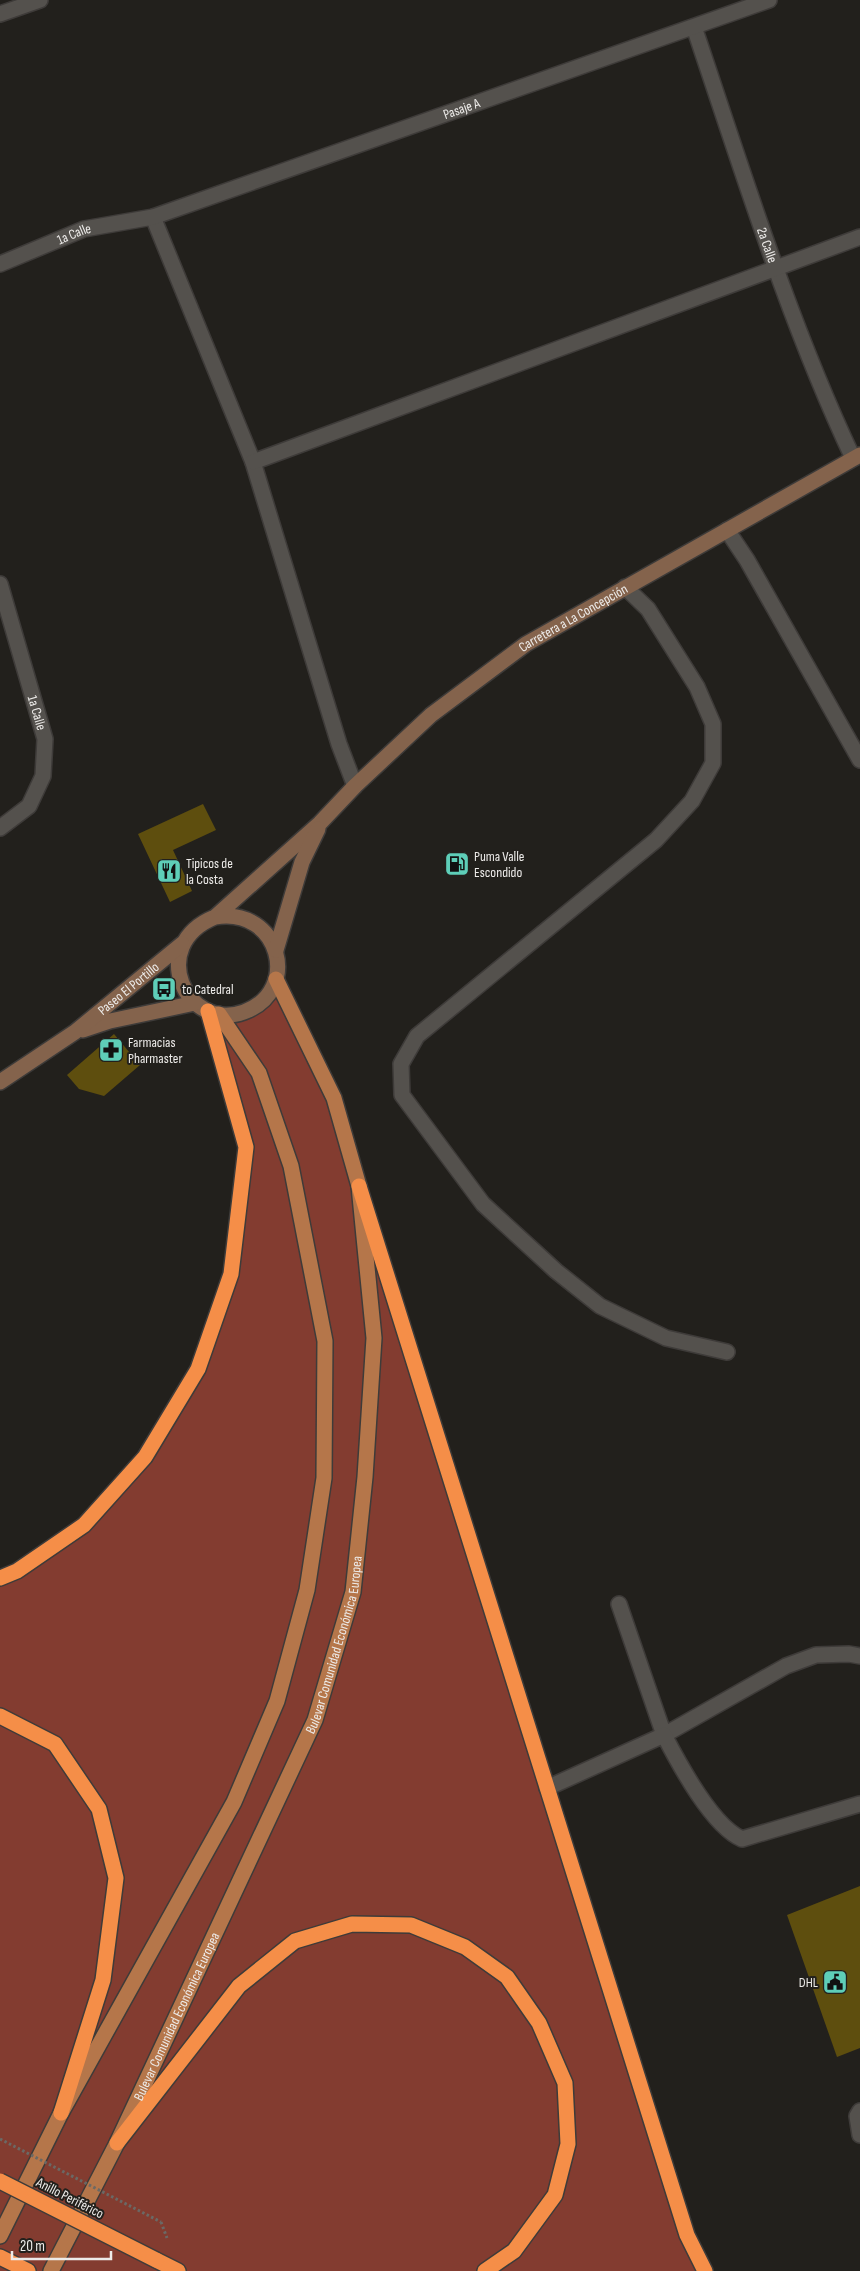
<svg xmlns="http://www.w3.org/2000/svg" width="860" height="2271" font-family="'Sofia Sans Condensed',sans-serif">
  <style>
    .forest { fill: #833c30 }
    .building { fill: #5e4e0e }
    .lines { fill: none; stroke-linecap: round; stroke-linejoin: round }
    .lane-casing { stroke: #3e3b39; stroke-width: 18 }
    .street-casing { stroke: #3e3b39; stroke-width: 18 }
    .secondary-casing { stroke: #3e3b39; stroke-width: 18 }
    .primary-casing { stroke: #3e3b39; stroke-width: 18 }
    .highway-casing { stroke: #3e3b39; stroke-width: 18 }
    .path { stroke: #6b6965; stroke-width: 3; stroke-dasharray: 2.5 2.5; stroke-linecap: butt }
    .lane { stroke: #54514d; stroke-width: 15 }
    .street { stroke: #54514d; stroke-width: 15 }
    .secondary { stroke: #84634c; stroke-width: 15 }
    .primary { stroke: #b5764a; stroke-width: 15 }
    .highway { stroke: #f58e48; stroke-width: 15 }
    .highway-bridge-casing { stroke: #3e3b39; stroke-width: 18; stroke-linecap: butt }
    .path-bridge { stroke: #6b6965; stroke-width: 3; stroke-dasharray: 2.5 2.5; stroke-linecap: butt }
    .highway-bridge { stroke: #f58e48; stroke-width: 15 }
    .labels { text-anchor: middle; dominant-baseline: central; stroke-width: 4; stroke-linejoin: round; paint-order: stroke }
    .street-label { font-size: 14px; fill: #edebe9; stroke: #22201c }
    .poi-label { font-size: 14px; fill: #edebe9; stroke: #22201c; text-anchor: start }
  </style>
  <rect width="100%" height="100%" fill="#22201c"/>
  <path class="forest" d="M276 979 334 1098 705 2271H0V1578L84 1525 145 1457 198 1369 231 1274 246 1147 219 1014 243 1012Z"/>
  <g class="building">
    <path d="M203 804 216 830 173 850 192 891 170 902 138 834Z"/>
    <path d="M114 1034 140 1065 104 1096 79 1089 67 1075Z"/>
    <path d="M860 1886V2048L837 2057 787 1915Z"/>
  </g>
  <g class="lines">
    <defs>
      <g id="lane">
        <path d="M625 587 648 609 697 687 713 724V763L692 801 656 840 417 1036 401 1064 402 1095 483 1204 556 1271 600 1306 666 1338 727 1352"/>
        <path d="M619 1604 664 1735 786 1666 816 1655 849 1654 860 1656"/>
        <path d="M547 1788 664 1735C679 1764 712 1826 742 1839L860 1804"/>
        <path d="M860 2111 857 2116 860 2135"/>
      </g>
      <g id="street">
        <path d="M0 14 40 0"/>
        <path id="s1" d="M694 27C743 172 788 320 853 458"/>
        <path d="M153 217 253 462 339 744 355 786"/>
        <path id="s2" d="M0 264 84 229 153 217 769 0"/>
        <path d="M253 462 860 237"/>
        <path d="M727 530 747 560 860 760"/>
        <path id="s3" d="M0 584 45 739 43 776 29 806 0 828"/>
      </g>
      <g id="secondary">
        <path id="s4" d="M215 917C280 906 302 991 244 1012 186 1033 146 945 215 917L320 823 355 786 431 715 526 644 860 455"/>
        <path d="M276 950 302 862 318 829"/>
        <path d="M83 1030 110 1021 195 1003"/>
        <path id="s5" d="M0 1082 75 1032 182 944"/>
      </g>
      <g id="primary">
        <path d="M0 2236 61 2113 234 1802 277 1701 307 1590 324 1478 325 1341 291 1166 259 1073 219 1014"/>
        <path id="s6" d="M51 2271 117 2143 315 1720 353 1592 365 1477 374 1338 359 1186 334 1098 276 979"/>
      </g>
      <g id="highway">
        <path d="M359 1186 687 2235 705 2271"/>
        <path d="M0 1578 17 1571 84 1525 145 1457 198 1369 231 1274 246 1147 208 1011"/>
        <path d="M0 1716 55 1744 99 1809 116 1878 103 1980 61 2113"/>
        <path d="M117 2143 239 1986 295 1941 352 1924 411 1925 465 1947 507 1977 539 2023 565 2083 568 2144 555 2195 514 2251 485 2271"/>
        <path d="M0 2257 28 2271"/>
        <path d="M156 2260 178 2271"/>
      </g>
    </defs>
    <use href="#lane" class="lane-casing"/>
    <use href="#street" class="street-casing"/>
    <use href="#secondary" class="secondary-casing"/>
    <use href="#primary" class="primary-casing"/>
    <use href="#highway" class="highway-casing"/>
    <path class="path" d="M161 2222 167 2238"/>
    <use href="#lane" class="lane"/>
    <use href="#street" class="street"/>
    <use href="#secondary" class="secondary"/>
    <use href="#primary" class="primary"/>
    <use href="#highway" class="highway"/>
    <defs>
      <path id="highway-bridge" d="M0 2181 156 2260"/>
    </defs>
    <use href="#highway-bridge" class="highway-bridge-casing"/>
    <path class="path-bridge" d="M0 2139 161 2222"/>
    <use href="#highway-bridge" class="highway-bridge"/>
  </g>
  <defs>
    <symbol id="fuel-square" viewBox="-11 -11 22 22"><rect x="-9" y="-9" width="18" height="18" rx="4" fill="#5eceb8" stroke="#22201c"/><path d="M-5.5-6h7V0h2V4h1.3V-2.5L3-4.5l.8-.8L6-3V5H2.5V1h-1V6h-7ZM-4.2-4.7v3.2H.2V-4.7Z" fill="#111"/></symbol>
    <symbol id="restaurant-square" viewBox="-11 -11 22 22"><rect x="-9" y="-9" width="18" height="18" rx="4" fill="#5eceb8" stroke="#22201c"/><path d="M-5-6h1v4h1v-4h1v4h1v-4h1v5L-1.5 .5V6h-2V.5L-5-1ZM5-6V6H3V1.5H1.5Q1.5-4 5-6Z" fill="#111"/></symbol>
    <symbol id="bus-square" viewBox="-11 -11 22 22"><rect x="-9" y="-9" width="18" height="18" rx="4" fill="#5eceb8" stroke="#22201c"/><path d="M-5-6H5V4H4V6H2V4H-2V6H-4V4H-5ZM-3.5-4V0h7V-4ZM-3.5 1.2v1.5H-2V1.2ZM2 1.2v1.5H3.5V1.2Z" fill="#111"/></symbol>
    <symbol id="pharmacy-square" viewBox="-11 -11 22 22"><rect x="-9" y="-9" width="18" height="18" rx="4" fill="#5eceb8" stroke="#22201c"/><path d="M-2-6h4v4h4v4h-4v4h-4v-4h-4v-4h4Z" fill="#111"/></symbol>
    <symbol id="civic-square" viewBox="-11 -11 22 22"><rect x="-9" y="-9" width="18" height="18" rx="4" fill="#5eceb8" stroke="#22201c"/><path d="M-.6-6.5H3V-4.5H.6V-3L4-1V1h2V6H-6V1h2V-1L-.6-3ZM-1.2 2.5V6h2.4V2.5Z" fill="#111"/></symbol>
  </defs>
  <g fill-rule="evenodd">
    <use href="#fuel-square" x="443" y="850" width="28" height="28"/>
    <use href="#restaurant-square" x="155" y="857" width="28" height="28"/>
    <use href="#bus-square" x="150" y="975" width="28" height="28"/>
    <use href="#pharmacy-square" x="97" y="1036" width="28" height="28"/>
    <use href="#civic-square" x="821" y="1968" width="28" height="28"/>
  </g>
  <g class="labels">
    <g class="street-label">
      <text stroke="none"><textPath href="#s2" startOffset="488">Pasaje A</textPath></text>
      <text stroke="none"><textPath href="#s2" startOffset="80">1a Calle</textPath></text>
      <text stroke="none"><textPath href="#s1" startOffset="230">2a Calle</textPath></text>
      <text stroke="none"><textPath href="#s4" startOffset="779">Carretera a La Concepción</textPath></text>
      <text stroke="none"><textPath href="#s3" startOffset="134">1a Calle</textPath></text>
      <text stroke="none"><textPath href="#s5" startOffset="159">Paseo El Portillo</textPath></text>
      <text stroke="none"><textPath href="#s6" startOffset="689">Bulevar Comunidad Económica Europea</textPath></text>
      <text stroke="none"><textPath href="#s6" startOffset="284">Bulevar Comunidad Económica Europea</textPath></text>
      <text transform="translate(70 2198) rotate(27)">Anillo Periférico</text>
    </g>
    <g class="poi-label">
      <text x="474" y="856">Puma Valle<tspan x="474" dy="16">Escondido</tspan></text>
      <text x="186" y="863">Tipicos de<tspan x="186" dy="16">la Costa</tspan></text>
      <text x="182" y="989">to Catedral</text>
      <text x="128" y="1042">Farmacias<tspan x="128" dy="16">Pharmaster</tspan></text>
      <text x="818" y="1982" text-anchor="end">DHL</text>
    </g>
  </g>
  <path d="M12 2251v8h99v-8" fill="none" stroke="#edebe9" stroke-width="2.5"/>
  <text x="20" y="2251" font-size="15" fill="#edebe9" stroke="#22201c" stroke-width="4" paint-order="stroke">20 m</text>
</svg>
